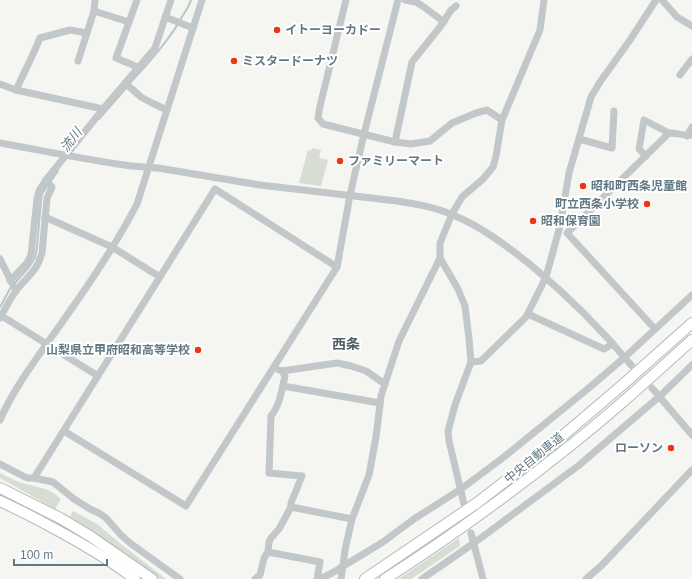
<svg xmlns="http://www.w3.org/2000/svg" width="692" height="579" font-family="Arial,'Noto Sans JP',sans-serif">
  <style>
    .green { fill: #d7ddd2 }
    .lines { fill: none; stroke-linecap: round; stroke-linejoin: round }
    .stream { stroke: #b7c6c8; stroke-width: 2 }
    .highway-casing { stroke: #b4b9bb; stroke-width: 12 }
    .minor { stroke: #c2c7c9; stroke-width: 7 }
    .highway { stroke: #fff; stroke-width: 10 }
    .poi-dot { fill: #ed3419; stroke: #fff; stroke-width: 1.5 }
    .labels { text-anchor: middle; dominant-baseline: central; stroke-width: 4; stroke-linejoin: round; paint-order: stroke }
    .poi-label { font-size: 12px; font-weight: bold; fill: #627984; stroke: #fff; text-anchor: start }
    .street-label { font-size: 12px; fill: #627984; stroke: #fff }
    .water-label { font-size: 13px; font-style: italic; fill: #5e7b81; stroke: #fff }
    .quarter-label { font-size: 14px; font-weight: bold; fill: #516169; stroke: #fff }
  </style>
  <rect width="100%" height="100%" fill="#f5f5f1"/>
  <g class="green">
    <path d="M312 148 321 150 319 158 328 160 321 186 299 183 308 150 311 151Z"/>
    <path d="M0 473C8 477 17 482 26 484 43 489 47 487 61 499L55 509 0 478Z"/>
    <path d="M73 511 97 524 121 544 166 579H160L70 516Z"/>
    <path d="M459 538 460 546 411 579H398Z"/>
  </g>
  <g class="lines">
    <g class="stream">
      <path d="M180 20 188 7 191 0"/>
      <path d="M129 84C147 65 164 46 178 24"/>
      <path d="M99 119 126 88"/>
      <path d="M50 182 58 171"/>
      <path d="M14 284 29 267 35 258 37 247 41 200 42 194 47 186"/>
      <path d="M0 307 11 287"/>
    </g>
    <defs>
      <g id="highway">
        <path d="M0 488 60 518 90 536 152 579"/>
        <path d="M0 501C19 510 37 519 55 529 83 544 110 560 135 579"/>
        <path d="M365 579 477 503 553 444 620 387 692 323"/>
        <path d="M385 579C446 540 504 498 561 453 606 418 649 379 692 340"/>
      </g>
    </defs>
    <use href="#highway" class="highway-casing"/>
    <g class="minor">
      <path d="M137 0 116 58 133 65 138 68"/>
      <path d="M346 0 320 106 318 118 323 124 395 142 411 144 430 141 452 123 476 113 487 110 502 120"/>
      <path d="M405 0 416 2 424 7 444 22"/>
      <path d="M662 0 677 17 692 26"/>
      <path d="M94 11 129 22"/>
      <path d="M165 17 193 28"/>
      <path d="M78 61 94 11 95 0"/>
      <path d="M680 75 692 59"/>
      <path d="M125 83 141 97 152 103 167 110"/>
      <path d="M0 84 16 90 103 109"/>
      <path d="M16 90 34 52 40 38 70 30 87 33"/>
      <path d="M687 136 692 127"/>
      <path d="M579 139 612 148 614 111"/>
      <path d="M395 142 412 62 440 27 451 10 456 6"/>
      <path d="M0 143C44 151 87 160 131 166 142 167 153 167 164 169L260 185 397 201C416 204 435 207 453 215 482 227 507 246 532 266 568 296 602 330 632 366"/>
      <path d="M646 156 639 149 644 120 669 133"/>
      <path d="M45 217 112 247 160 277"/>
      <path d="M440 258 458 289 465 306 469 339 471 362 455 405 448 431 449 441 464 504"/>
      <path d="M0 259 16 291"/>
      <path d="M337 267 350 195 364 134 398 0"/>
      <path d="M10 281 27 263 31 255 37 199 39 191 46 180"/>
      <path d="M528 314 604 349 613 344"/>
      <path d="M0 315 98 376"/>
      <path d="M0 318C5 309 10 299 16 291 27 276 37 272 42 253L47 198 52 187 46 180 103 109 155 48 171 0"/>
      <path d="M655 329 567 233 669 133C677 133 684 136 692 135"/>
      <path d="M471 362 481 361 526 317 546 277 560 226 569 173 591 97 600 82 630 40 656 0"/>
      <path d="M279 370 282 371 337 363 351 366 366 371 385 384"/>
      <path d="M282 371 285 376C282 389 280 405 271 416L269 473 302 476 291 503V507L279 529 271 538 269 542 268 552 320 562 317 579"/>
      <path d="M283 386 380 403"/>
      <path d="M652 388 692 435"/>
      <path d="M0 420C13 390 34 362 53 335 83 293 113 250 137 204L202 0"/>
      <path d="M0 464 27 478H34L53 482 74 499 90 509 99 513 106 518 121 535 130 543 180 579"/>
      <path d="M34 478 215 189 337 267 186 506 64 431"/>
      <path d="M291 507 352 519"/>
      <path d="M471 533 483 579"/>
      <path d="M255 579 260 575 264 558 268 552"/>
      <path d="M320 579 332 573 383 542 414 519 461 489 504 457 590 387 625 357 692 295"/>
      <path d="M341 579 345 550 352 519 369 475 376 437 381 396 399 341 440 258V243L452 214 462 197 483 179 493 167 496 156 502 120 540 30 544 0"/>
      <path d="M422 579 474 543 578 466 660 396 692 365"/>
      <path d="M586 579 601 566 692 470"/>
    </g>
    <use href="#highway" class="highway"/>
  </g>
  <g class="poi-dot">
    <circle cx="277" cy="30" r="4"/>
    <circle cx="234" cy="61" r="4"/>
    <circle cx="340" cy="161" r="4"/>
    <circle cx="583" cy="186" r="4"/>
    <circle cx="647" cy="204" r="4"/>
    <circle cx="533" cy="221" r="4"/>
    <circle cx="198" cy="350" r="4"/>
    <circle cx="671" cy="448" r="4"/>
  </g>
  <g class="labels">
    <g class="poi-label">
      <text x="285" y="30">イトーヨーカドー</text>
      <text x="242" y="61">ミスタードーナツ</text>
      <text x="348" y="161">ファミリーマート</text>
      <text x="591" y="186">昭和町西条児童館</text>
      <text x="639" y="204" text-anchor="end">町立西条小学校</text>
      <text x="541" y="221">昭和保育園</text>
      <text x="190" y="350" text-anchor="end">山梨県立甲府昭和高等学校</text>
      <text x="663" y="448" text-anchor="end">ローソン</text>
    </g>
    <g class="street-label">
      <text transform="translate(534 458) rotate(-39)">中央自動車道</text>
    </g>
    <g class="water-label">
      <text transform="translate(71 140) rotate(-52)">流川</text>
    </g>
    <g class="quarter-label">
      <text x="346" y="344">西条</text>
    </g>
  </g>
  <path d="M14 559v6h93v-6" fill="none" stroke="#627984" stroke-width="2"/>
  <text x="20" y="559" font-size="12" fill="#627984" stroke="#ffffff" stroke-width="3" paint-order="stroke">100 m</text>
</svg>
